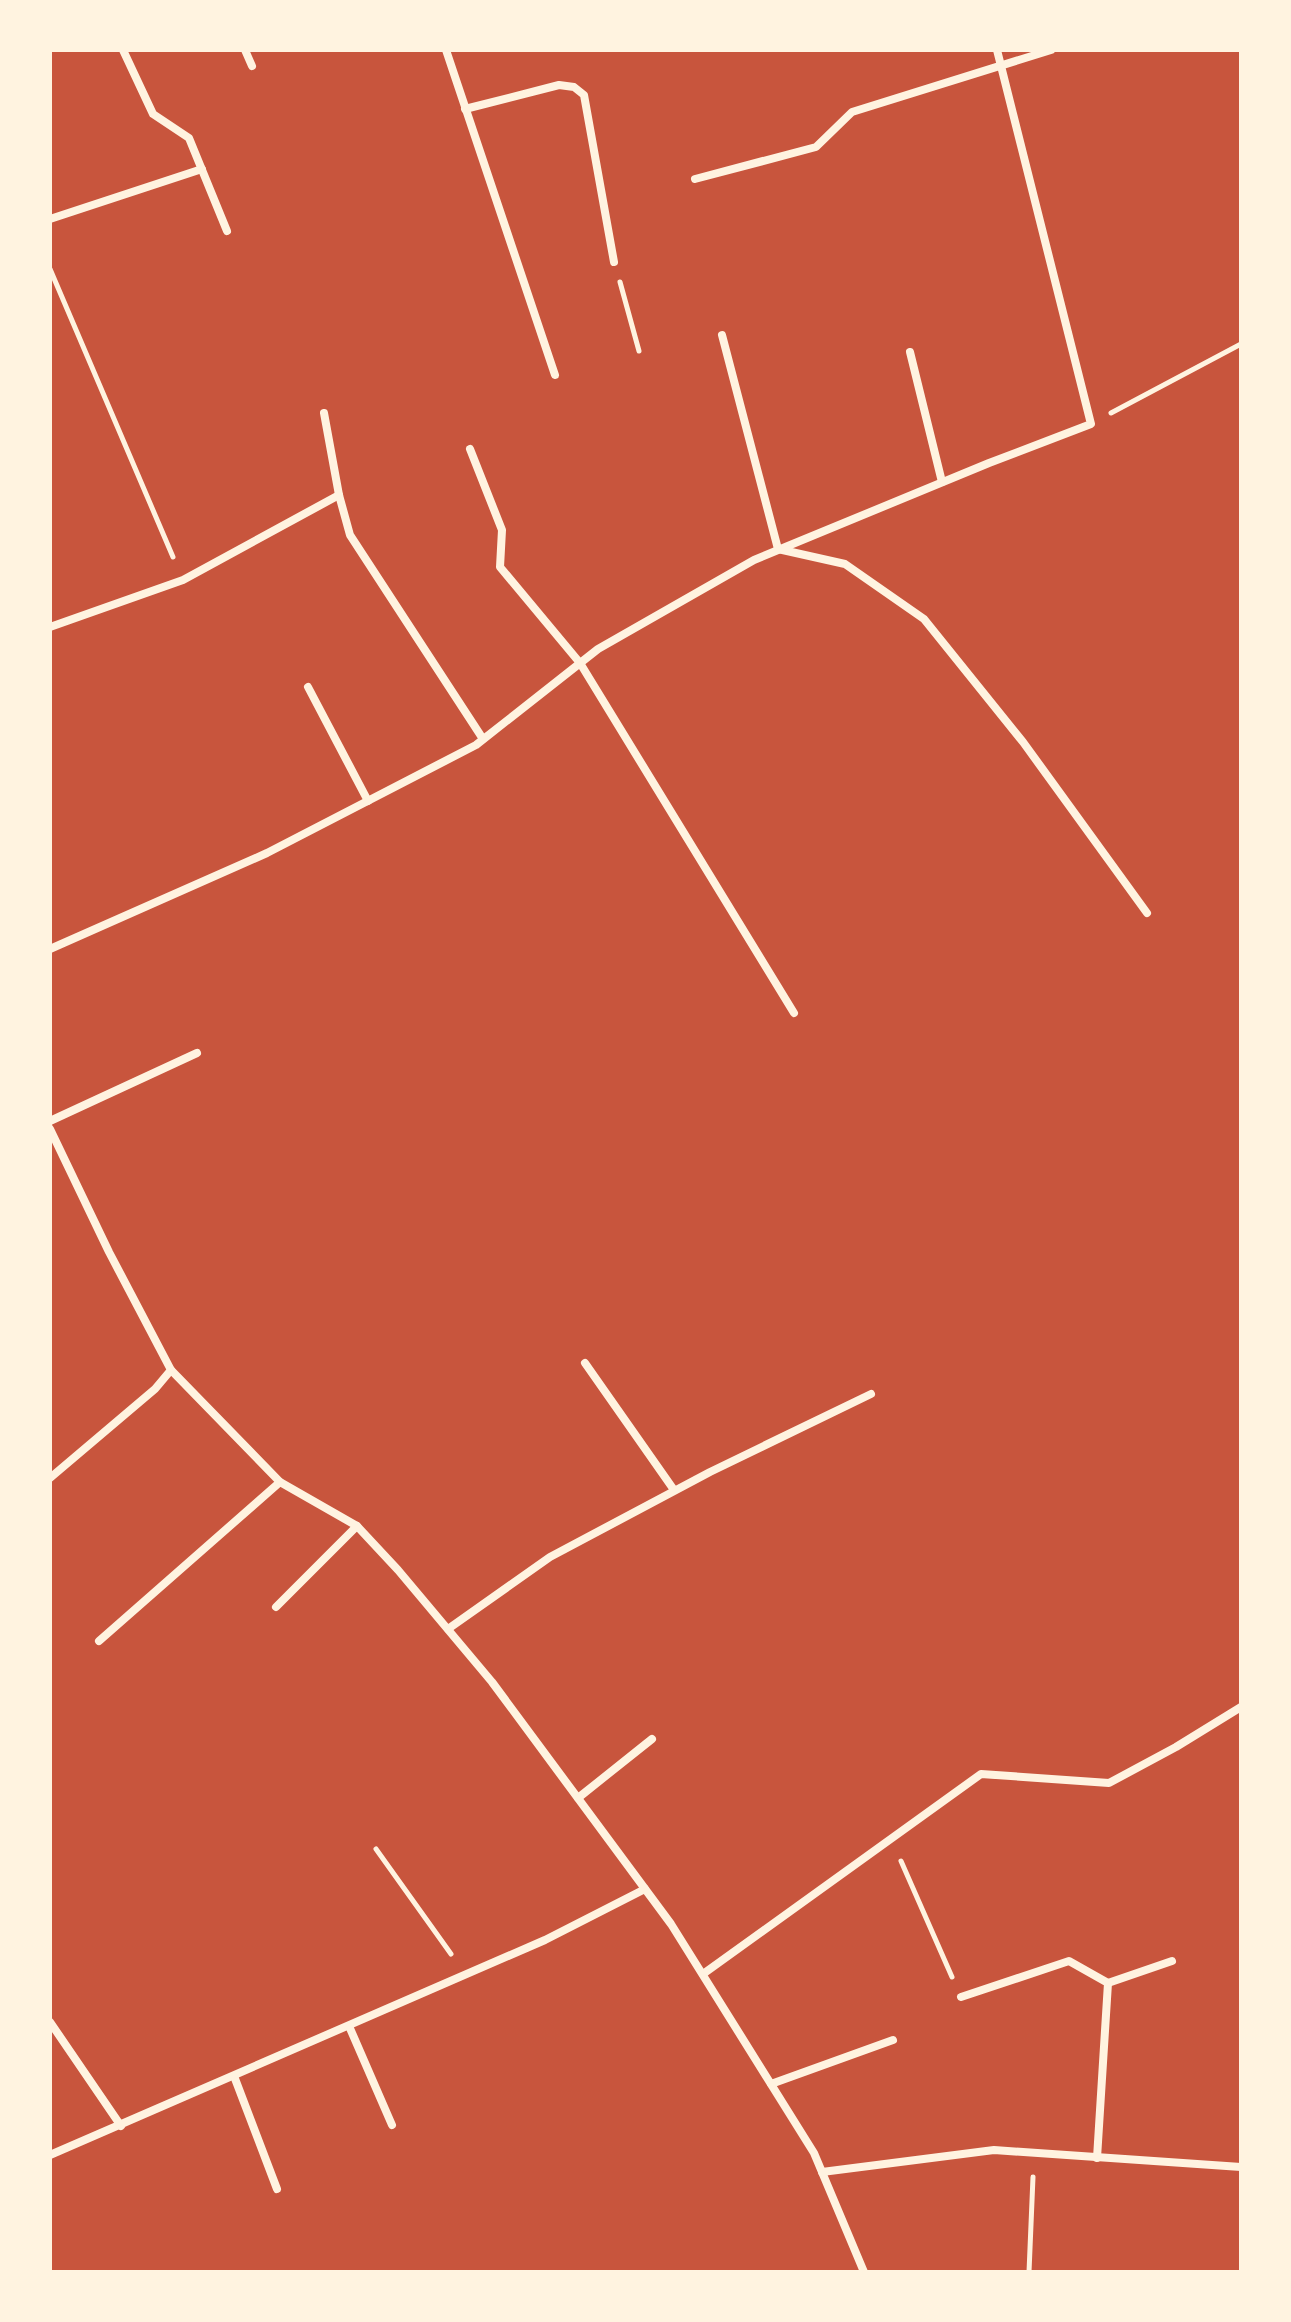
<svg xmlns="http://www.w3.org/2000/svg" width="1291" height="2322" font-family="Jost,sans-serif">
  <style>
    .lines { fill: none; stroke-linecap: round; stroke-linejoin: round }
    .path { stroke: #fff3e0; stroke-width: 5 }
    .minor { stroke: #fff3e0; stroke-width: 8 }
  </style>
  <rect width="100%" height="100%" fill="#c8553d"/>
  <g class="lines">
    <g class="path">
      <path d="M50 269 173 557"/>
      <path d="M620 282 639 351"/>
      <path d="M1111 413 1241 344"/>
      <path d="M376 1849 451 1954"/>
      <path d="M901 1861 952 1977"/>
      <path d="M1029 2272 1033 2177"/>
    </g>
    <g class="minor">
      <path d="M123 50 153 114 189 138 227 231"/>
      <path d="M245 50 252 66"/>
      <path d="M446 50 555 375"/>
      <path d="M465 109 559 85 574 87 584 95 614 262"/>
      <path d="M695 179 816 147 852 112 1051 50"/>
      <path d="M50 219 202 169"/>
      <path d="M722 335 778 549 845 564 924 619 1023 742 1147 913"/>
      <path d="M910 352 942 482"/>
      <path d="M324 413 339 495 350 535 483 739"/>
      <path d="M470 449 502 530 500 567 580 663 794 1013"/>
      <path d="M50 627 183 580 339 495"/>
      <path d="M308 687 368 801"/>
      <path d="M50 949 267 853 476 745 598 649 754 560 989 463 1091 424 997 50"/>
      <path d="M50 1121 197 1053"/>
      <path d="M50 1129 109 1252 171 1370 280 1482 357 1526 398 1570 492 1682 671 1924 814 2153 864 2272"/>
      <path d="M585 1363 674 1490"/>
      <path d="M50 1478 155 1389 171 1370"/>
      <path d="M276 1607 357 1526"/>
      <path d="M448 1629 550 1557 710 1472 871 1394"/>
      <path d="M99 1641 280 1482"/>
      <path d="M578 1798 652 1739"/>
      <path d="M703 1974 981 1774 1109 1783 1176 1747 1241 1707"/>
      <path d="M1108 1983 1172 1961"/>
      <path d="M961 1997 1069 1961 1108 1983 1097 2158"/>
      <path d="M50 2022 121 2126"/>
      <path d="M349 2026 392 2125"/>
      <path d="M234 2076 277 2189"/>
      <path d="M771 2084 893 2040"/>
      <path d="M50 2155 545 1940 645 1889"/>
      <path d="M822 2172 994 2150 1241 2167"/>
    </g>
  </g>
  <rect width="1291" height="2322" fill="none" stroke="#fff3e0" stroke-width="104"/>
</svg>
